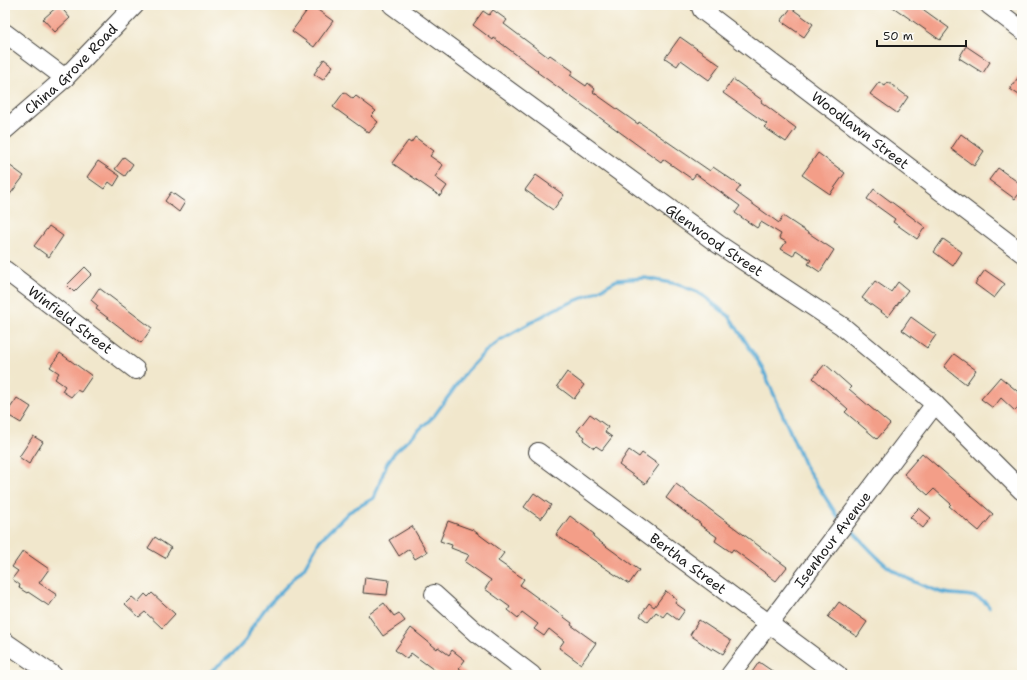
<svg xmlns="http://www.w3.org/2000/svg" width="1027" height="680" font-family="'Shantell Sans',sans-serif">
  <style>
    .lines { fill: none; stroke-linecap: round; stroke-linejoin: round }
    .stream { stroke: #5cacd6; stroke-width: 3.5 }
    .building { fill: #f39e88 }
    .minor-casing { stroke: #3c3a36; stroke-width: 20 }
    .minor { stroke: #fff; stroke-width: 18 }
    .labels { text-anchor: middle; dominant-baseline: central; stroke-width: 3.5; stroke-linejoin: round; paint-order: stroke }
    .street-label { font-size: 14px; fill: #1c1c1c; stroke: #fdfcf7 }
  </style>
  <rect width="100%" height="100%" fill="#fdfcf7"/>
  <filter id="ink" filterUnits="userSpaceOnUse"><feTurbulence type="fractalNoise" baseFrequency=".025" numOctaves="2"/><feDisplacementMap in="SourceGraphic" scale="8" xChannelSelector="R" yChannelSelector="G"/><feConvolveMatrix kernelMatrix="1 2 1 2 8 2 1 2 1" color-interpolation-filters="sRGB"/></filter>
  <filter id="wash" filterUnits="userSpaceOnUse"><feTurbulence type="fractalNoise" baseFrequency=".012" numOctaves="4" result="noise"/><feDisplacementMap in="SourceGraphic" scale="16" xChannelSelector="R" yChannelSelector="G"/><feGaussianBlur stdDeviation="0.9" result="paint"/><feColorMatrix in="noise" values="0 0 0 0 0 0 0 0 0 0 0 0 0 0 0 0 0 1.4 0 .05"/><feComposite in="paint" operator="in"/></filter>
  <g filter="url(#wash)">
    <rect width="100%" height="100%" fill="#f1e7cc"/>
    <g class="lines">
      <g class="stream">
        <path d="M852 531C863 542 875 556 887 566 902 577 923 586 940 592 955 597 980 591 989 607"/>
        <path d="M206 675 235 652 246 640 252 627 267 606 304 568 320 540 349 512 374 498 387 463 395 452 434 416 467 371 485 352 500 340 555 309 592 294 617 280 645 278 677 284 698 292 729 316 762 367 805 466 838 517"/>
      </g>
    </g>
    <g id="blocks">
      <g class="building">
        <path d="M59 5 70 18 55 32 43 19Z"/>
        <path d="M311 5 333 21 314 47 292 31Z"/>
        <path d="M890 5H917L949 28 940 40Z"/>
        <path d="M791 8 813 24 804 37 781 21Z"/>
        <path d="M493 10 507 20 504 24 548 57 550 55 573 71 570 75 586 86 588 83 595 89 593 92 638 124 639 122 710 171 713 167 741 186 736 192 779 223 783 216 834 250 820 272 808 264 811 260 796 250 793 256 781 249 786 242 779 238 781 234 761 222 757 228 735 213 740 206 696 174 692 179 663 159 661 162 537 72 538 71 494 38 493 40 473 25 483 11 489 15Z"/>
        <path d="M680 37 720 65 709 80 681 60 677 66 665 58Z"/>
        <path d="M966 46 990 62 983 73 959 58Z"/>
        <path d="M324 59 333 66 323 80 314 74Z"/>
        <path d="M1022 72V97L1010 89Z"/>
        <path d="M733 79 762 100 761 102 796 128 786 142 764 127 767 124 723 93Z"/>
        <path d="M879 82 885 86 888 82 908 97 897 113 870 94Z"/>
        <path d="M344 92 353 99 356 96 376 111 371 116 378 122 369 133 333 107Z"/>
        <path d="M961 134 984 151 974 166 951 149Z"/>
        <path d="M415 137 434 151 430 156 443 165 435 177 447 186 440 196 392 163 408 141 411 143Z"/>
        <path d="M818 153 845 173 830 194 802 175Z"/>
        <path d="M124 157 133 164 125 176 115 169Z"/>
        <path d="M98 161 120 176 114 186 109 182 104 189 87 177Z"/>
        <path d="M9 165 24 176 5 201V171Z"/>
        <path d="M998 168 1022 185V190L1015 199 989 180Z"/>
        <path d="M536 175 564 195 553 210 525 190Z"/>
        <path d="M874 189 925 227 917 239 893 222 895 219 867 199Z"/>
        <path d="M171 192 185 202 179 212 165 201Z"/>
        <path d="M49 226 63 236 49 257 34 246Z"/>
        <path d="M943 239 962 252 953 266 934 252Z"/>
        <path d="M85 267 92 274 74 292 67 285Z"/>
        <path d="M985 270 1005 284 994 298 975 284Z"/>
        <path d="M875 281 891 292 898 282 908 290 888 317 862 298Z"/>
        <path d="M99 288 152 328 141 343 96 309 98 306 91 300Z"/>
        <path d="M911 317 936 335 927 348 902 330Z"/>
        <path d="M60 353 92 376 81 392 77 390 71 397 62 391 65 386 55 379 59 373 50 367Z"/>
        <path d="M954 354 976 370 966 384 944 367Z"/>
        <path d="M825 364 851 387 849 389 890 424 877 439 845 412 848 409 813 378Z"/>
        <path d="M567 372 584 385 574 399 557 386Z"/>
        <path d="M1000 377 1022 395V403L1015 411 1001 398 993 408 981 399Z"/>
        <path d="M17 398 31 407 21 423 6 414Z"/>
        <path d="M590 414 608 427 605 432 612 437 602 450 596 446 594 448 583 440 585 437 577 431Z"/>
        <path d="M33 436 43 442 29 464 19 457Z"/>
        <path d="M629 450 639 457 642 453 659 465 645 484 619 465Z"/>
        <path d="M922 453 993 514 979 531 949 506 951 504 934 489 928 495 904 474Z"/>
        <path d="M676 484 787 567 776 581 733 549 731 552 715 541 717 537 700 525 701 524 666 498Z"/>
        <path d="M534 493 551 505 541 519 524 507Z"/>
        <path d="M919 508 931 518 923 528 910 517Z"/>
        <path d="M570 516 594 534 593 536 599 541 639 570 629 584 556 535Z"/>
        <path d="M448 521 473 530 504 553 498 561 524 579 520 585 572 623 571 625 596 643 581 664 559 648 564 641 549 629 544 636 534 629 538 624 522 612 518 618 508 610 510 607 485 589 491 580 465 562 469 555 451 548 452 545 440 541Z"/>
        <path d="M412 526 427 552 415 559 409 549 399 556 389 540Z"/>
        <path d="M155 537 171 548 165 558 148 548Z"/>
        <path d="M23 551 49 569 39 583 57 595 49 606 28 592 27 593 19 588 20 585 12 579 18 571 12 567Z"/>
        <path d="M365 577 389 580 387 595 363 593Z"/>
        <path d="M666 591 677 600 675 603 685 610 678 620 667 612 663 617 656 612 648 622 640 616 649 603 654 607Z"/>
        <path d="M152 593 175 614 162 628 145 612 139 617 125 604 132 597 138 602 145 594 148 597Z"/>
        <path d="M839 602 867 622 857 637 828 617Z"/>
        <path d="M384 603 394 616 399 613 405 621 383 636 368 615Z"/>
        <path d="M699 620 731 641 723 654 713 648 712 650 690 635Z"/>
        <path d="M411 628 437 649 438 647 449 655 452 650 465 660 459 668 468 675H441L411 653 407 659 395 650Z"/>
        <path d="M759 662 778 675H750Z"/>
      </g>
    </g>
  </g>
  <g filter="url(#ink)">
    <use href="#blocks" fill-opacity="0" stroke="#3c3a36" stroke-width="1"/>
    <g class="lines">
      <defs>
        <g id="minor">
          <path id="s1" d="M392 5 718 244 842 326 935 404 1022 491"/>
          <path id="s2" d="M700 5 702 10 1022 253"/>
          <path d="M989 5 1022 30"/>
          <path d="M5 33 65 78"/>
          <path id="s3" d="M5 130 65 78 135 5"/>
          <path id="s4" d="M5 270 136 370"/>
          <path id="s5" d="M538 452 838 675"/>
          <path d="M434 594 477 633 532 675"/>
          <path d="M5 642 53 675"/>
          <path id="s6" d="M730 675 935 404"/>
        </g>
      </defs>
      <use href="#minor" class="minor-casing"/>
      <use href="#minor" class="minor"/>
    </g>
  </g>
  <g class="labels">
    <g class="street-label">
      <text stroke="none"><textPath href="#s3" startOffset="90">China Grove Road</textPath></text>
      <text stroke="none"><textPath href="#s2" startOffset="204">Woodlawn Street</textPath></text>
      <text stroke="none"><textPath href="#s1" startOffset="399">Glenwood Street</textPath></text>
      <text stroke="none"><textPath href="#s4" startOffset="82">Winfield Street</textPath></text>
      <text stroke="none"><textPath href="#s6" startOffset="170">Isenhour Avenue</textPath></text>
      <text stroke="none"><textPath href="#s5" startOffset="187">Bertha Street</textPath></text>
    </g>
  </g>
  <rect width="1027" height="680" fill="none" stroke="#fdfcf7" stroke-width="20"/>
  <path d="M877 40v6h89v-6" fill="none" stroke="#1c1c1c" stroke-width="2"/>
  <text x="883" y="40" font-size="12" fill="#1c1c1c" stroke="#fdfcf7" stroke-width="3" paint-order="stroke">50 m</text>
</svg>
